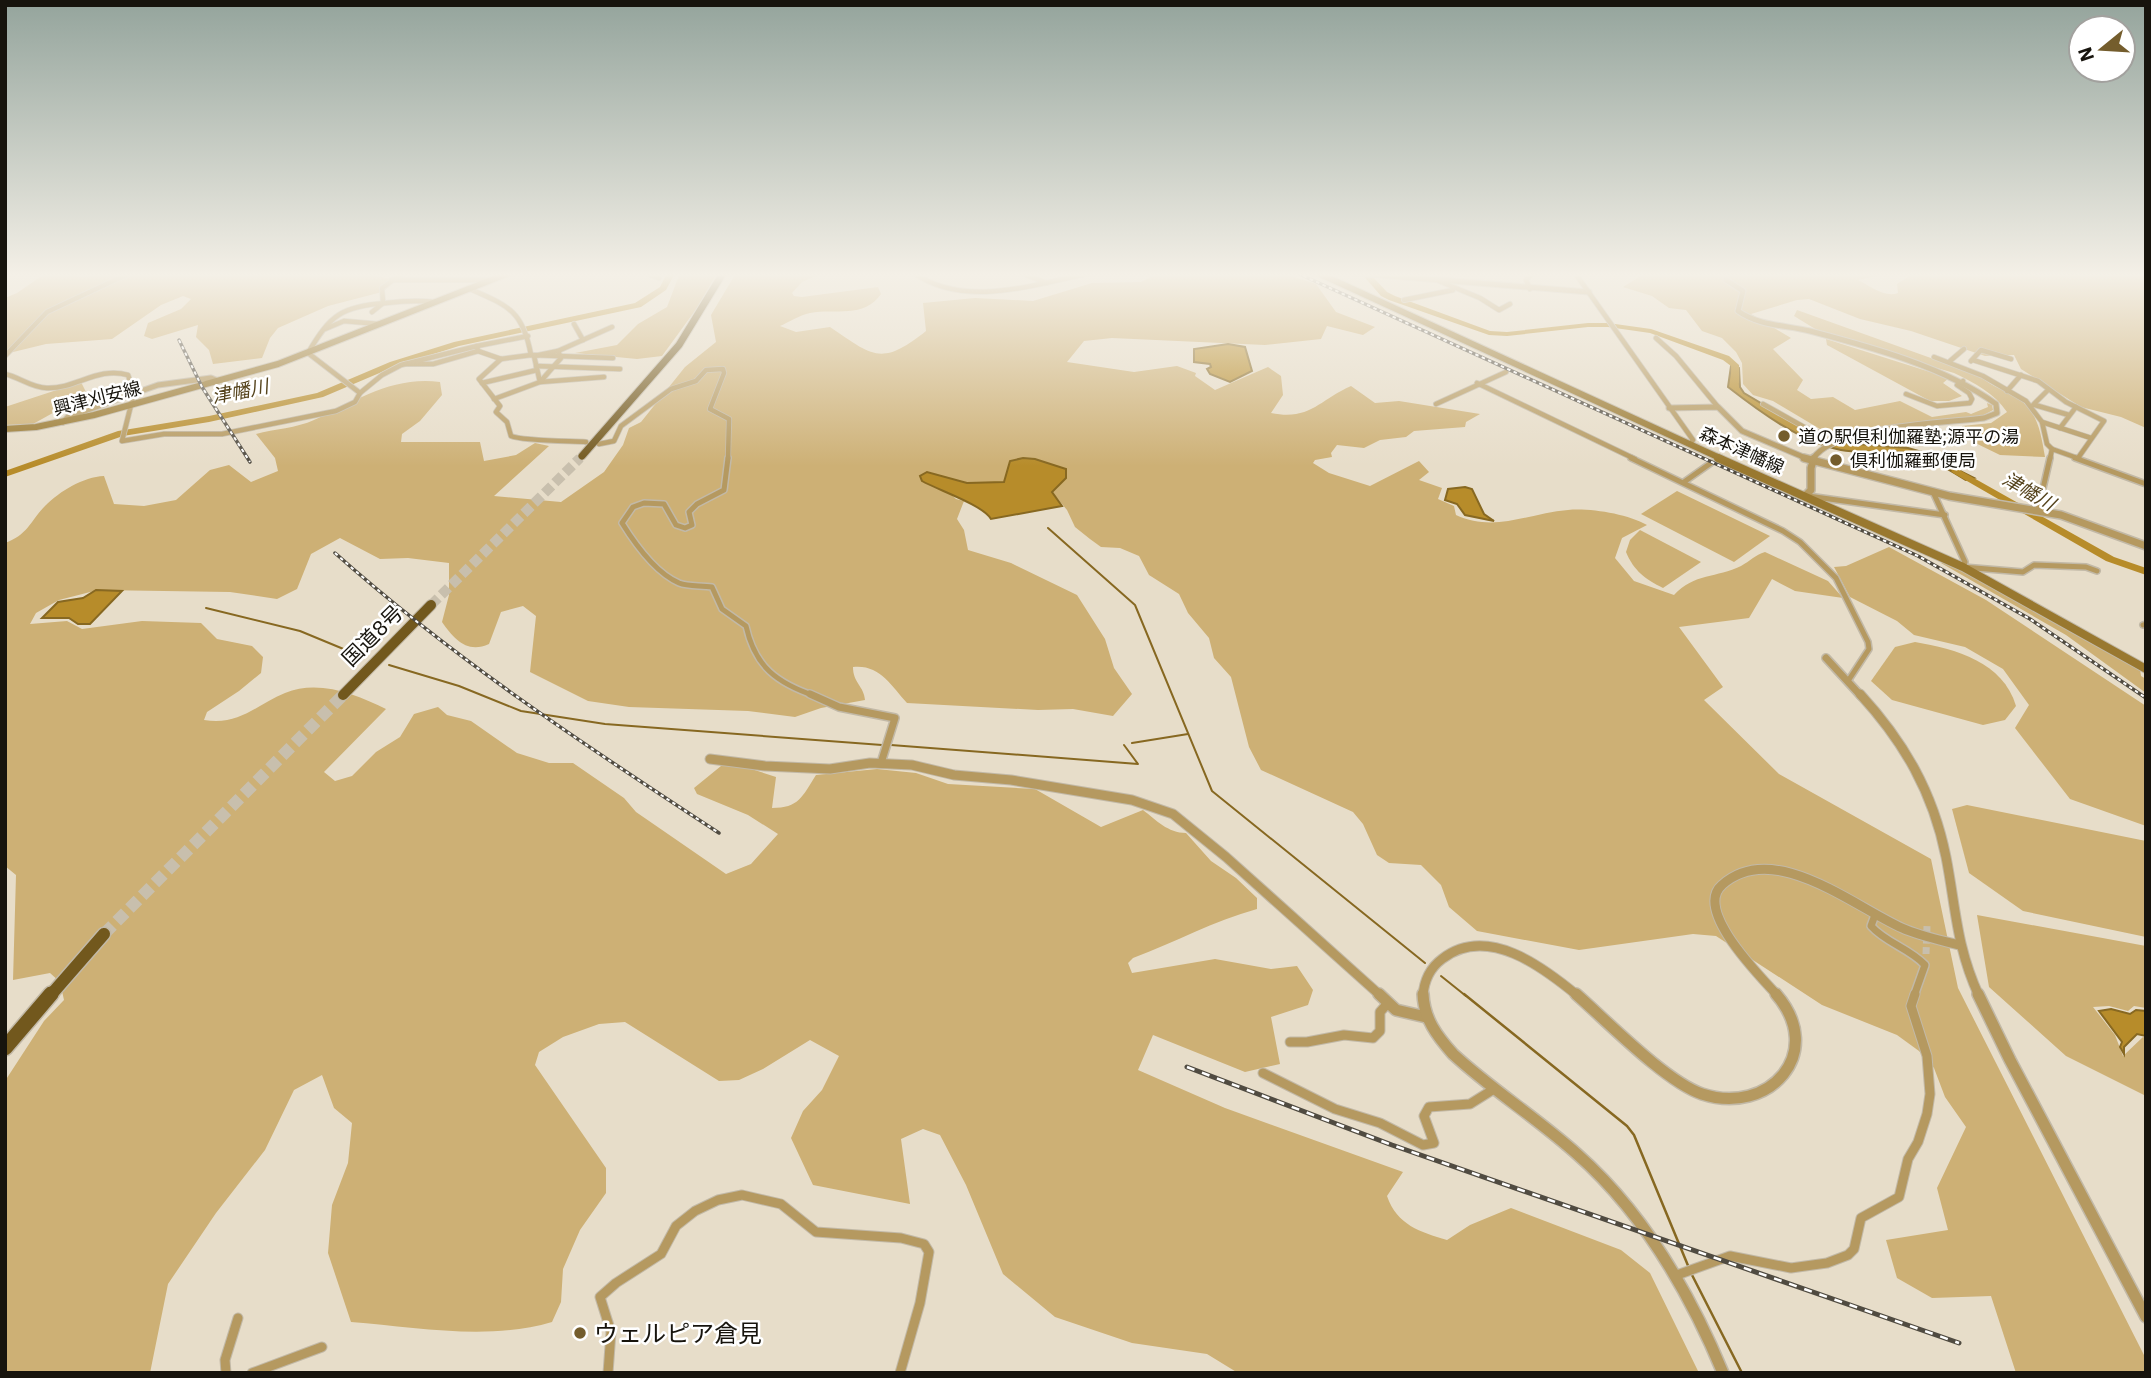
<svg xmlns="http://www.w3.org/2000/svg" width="2151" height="1378" font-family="'IBM Plex Sans','Noto Sans JP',sans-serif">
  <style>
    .green { fill: #cdb075 }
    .water { fill: #b78c2a; stroke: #876821; stroke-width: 2 }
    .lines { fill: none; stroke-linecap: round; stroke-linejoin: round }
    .stream-far1 { stroke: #876821; stroke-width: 2 }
    .stream { stroke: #876821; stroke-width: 2.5 }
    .river { fill: #b78c2a; fill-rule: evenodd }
    .minor-tunnel { stroke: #c8bfad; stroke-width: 7; stroke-dasharray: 7 3.5; stroke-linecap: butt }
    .trunk-tunnel-far2 { stroke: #c8bfad; stroke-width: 7; stroke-dasharray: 7 3.5; stroke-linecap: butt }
    .trunk-tunnel-far1 { stroke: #c8bfad; stroke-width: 10; stroke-dasharray: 10 4.5; stroke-linecap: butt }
    .trunk-tunnel { stroke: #c8bfad; stroke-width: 12; stroke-dasharray: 12 6; stroke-linecap: butt }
    .minor-far3-casing { stroke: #c2b9a7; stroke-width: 6 }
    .minor-far2-casing { stroke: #c2b9a7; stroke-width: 8 }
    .minor-far1-casing { stroke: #c2b9a7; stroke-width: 10 }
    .minor-casing { stroke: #c2b9a7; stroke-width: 11 }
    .tertiary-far3-casing { stroke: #c2b9a7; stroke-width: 7 }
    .tertiary-far2-casing { stroke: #c2b9a7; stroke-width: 10 }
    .tertiary-far1-casing { stroke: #c2b9a7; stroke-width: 11 }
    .tertiary-casing { stroke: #c2b9a7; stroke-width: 14 }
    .secondary-far1-casing { stroke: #c2b9a7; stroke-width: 8 }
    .secondary-casing { stroke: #c2b9a7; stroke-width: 10 }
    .trunk-far3-casing { stroke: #c2b9a7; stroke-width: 9 }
    .trunk-far2-casing { stroke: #c2b9a7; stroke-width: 12 }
    .trunk-far1-casing { stroke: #c2b9a7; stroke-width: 15 }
    .trunk-casing { stroke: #c2b9a7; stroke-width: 18 }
    .minor-far3 { stroke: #b59960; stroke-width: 4.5 }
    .minor-far2 { stroke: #b59960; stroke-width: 5 }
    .minor-far1 { stroke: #b59960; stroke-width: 7 }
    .minor { stroke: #b59960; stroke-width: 9 }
    .tertiary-far3 { stroke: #b59960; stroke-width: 5 }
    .tertiary-far2 { stroke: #b59960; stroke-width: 7 }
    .tertiary-far1 { stroke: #b59960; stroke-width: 9 }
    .tertiary { stroke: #b59960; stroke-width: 11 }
    .secondary-far1 { stroke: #99782f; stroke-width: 6 }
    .secondary { stroke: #99782f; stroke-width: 8 }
    .trunk-far3 { stroke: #72581d; stroke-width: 7 }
    .trunk-far2 { stroke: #72581d; stroke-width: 10 }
    .trunk-far1 { stroke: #72581d; stroke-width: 12 }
    .trunk { stroke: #72581d; stroke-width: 15 }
    .rail-far1-casing { stroke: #504b41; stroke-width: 3.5 }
    .rail-casing { stroke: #504b41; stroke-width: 5 }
    .rail-far1 { stroke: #fff; stroke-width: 2; stroke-dasharray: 3.5; stroke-linecap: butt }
    .rail { stroke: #fff; stroke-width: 2.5; stroke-dasharray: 8; stroke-linecap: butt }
    .poi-dot { fill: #745d2d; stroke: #fff; stroke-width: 2.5 }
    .labels { text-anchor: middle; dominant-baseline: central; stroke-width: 5; stroke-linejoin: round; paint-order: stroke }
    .far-street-label { font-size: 18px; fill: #17140d; stroke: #fff }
    .far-poi-label { font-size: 18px; fill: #17140d; stroke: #fff; text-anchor: start }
    .far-water-label { font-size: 19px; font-style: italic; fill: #56441d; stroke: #fff }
    .street-label { font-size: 21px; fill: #17140d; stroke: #fff }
    .near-poi-label { font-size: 24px; fill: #17140d; stroke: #fff; text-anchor: start }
  </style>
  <rect width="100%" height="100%" fill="#e7ddc9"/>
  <g class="green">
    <path d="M46 273H73L79 277 119 273H361L391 279 389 287 382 292 328 306 278 328 270 338 262 358 213 364 209 350 196 337 198 325 152 339 144 336 148 323 181 309 191 299 183 296 161 305 112 339 46 344 5 354V298L17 293Z"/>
    <path d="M680 273H717L697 308 662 356 637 359 575 353 617 345 638 324 667 307Z"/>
    <path d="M736 273H823L802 282 792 293 794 296 802 297 878 287 881 294C864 319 835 308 810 313 800 315 789 322 780 326L796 332 830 327C873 356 881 367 926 331L923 303 975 298 1033 301 1092 283 1141 282 1159 273H1283L1316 284 1336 312 1375 327 1363 335 1327 326 1321 339 1265 345 1112 338 1084 341 1067 362 1134 372 1177 366 1196 373 1195 376 1215 390 1268 367 1281 376 1283 395 1271 413C1310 421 1319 400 1351 386L1375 403 1399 401 1480 414 1466 422 1465 427 1414 431 1406 437 1380 440 1364 448 1337 445 1331 453 1332 457 1315 460 1313 463 1329 473 1370 486 1419 461 1429 472 1419 480 1442 488 1438 499 1454 506 1456 515C1495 533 1529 513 1568 510 1591 508 1627 514 1647 525L1622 538 1615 558 1634 581 1674 595C1694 573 1717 578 1741 566 1750 561 1755 555 1765 552L1828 581 1843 598 1795 591 1772 579 1749 618 1679 627 1723 687 1704 700 1779 774 1931 859 1958 988 2146 1359V1373H2016L1991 1296 1932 1298 1897 1278 1886 1240 1948 1230 1937 1188 1966 1127 1945 1097 1934 1068 1919 1051 1897 1035 1822 1005 1716 936 1693 934 1579 950 1477 931 1449 907 1441 885 1421 865 1389 863 1377 855 1363 824 1353 812 1261 770 1249 747 1231 677 1214 658 1209 638 1188 613 1179 594 1149 575 1139 556 1120 548 1101 547 1090 539 1075 527 1067 510 1052 492 1009 473 1004 482 967 483 928 472 956 499 964 501 957 519 964 530 968 550 1011 563 1077 595 1105 639 1114 668 1132 694 1113 716 1073 709 1038 710 907 703C891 685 879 664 853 667 853 683 864 686 865 700L821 708 795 717 748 711 629 707 588 701 530 672 536 616 523 606 501 612 489 644C467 654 454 639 442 622L449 595V563L408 558 380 559 340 538 311 554 297 589 277 599 230 592 98 590 59 600 36 613 30 624 67 621 82 629 142 621 201 623 217 639 252 646 263 657 261 673 239 691 207 712 204 720C239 726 256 705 285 693 318 679 356 694 386 709L324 772 335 781 352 776 376 752 400 737 414 714 438 707 447 715 471 721 517 753 549 763H573L624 798 636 812 726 874 751 864 778 834 748 815 697 794 694 788 721 766 739 765 776 777 772 808C799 808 802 797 816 775L877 769 916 773 948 784 1035 789 1101 827 1143 810C1156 820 1168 833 1186 833L1211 861 1236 878 1257 898V909C1213 921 1176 942 1133 958L1128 963 1132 973 1215 959 1271 969 1297 966 1313 990 1308 1005 1271 1017 1280 1064 1245 1072 1153 1035 1138 1070 1225 1108 1403 1172 1387 1196C1397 1225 1420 1232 1447 1240L1470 1225 1511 1208 1621 1250 1650 1273 1699 1373H1238L1207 1354 1132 1343 1055 1317 1003 1274 966 1185 940 1135 923 1129 901 1139 910 1204 813 1185 791 1138 803 1111 822 1090 839 1056 810 1040 763 1069 739 1080 719 1081 625 1022 599 1024 563 1037 539 1052 535 1065 606 1168V1193L580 1230 563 1269 561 1302 552 1322C488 1341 416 1327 351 1322L328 1253 332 1205 348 1163 352 1123 334 1108 322 1075 294 1090 265 1150 216 1213 168 1284 150 1373H5V1081L44 1021 64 1000 60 982 50 973 13 980 16 875 5 866V543C28 535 31 520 45 506 60 491 83 477 104 476L114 504 144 506 176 500 210 470 229 465 251 482 278 471 275 458 256 434C274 429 297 428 314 420 357 401 391 376 440 382L442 395 420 421 402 434 401 442H480L484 461 516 455 535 443 549 446 494 496 561 502 604 472 623 445 629 428 641 422 685 367 716 342 711 315Z"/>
    <path d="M1635 273H1890L1858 280C1870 286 1885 298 1898 293L1897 284 1908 277 1905 273H2146V428L2121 417 2081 407 2021 369 2014 355 1985 356 1911 331 1860 319 1809 299 1797 300 1751 314 1791 338 1773 349 1803 380 1797 390 1811 399 1833 397 1855 410 1900 401 1932 417 1966 412 1971 414 1988 407 1987 403 1992 405 1993 410 1982 416 1848 434 1820 429 1773 401 1753 395 1743 384 1742 363 1736 352 1722 338 1702 331 1686 310 1669 308 1652 296 1623 287 1642 275Z"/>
    <path d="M1797 310 1981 376C1989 385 1999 388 2009 393 2037 407 2040 428 2045 457L2000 455 1961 436 1962 426 1991 423 2007 412C1994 393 1975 383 1954 373L1825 335 1794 316Z"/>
    <path d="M1826 339 1949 378 1943 383 1962 396 1949 401H1930L1827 345Z"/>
    <path d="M81 382 87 394 33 424 5 425V407Z"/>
    <path d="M1677 491 1770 536 1734 562 1641 514Z"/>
    <path d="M1640 530 1701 562 1663 588C1645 579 1634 571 1626 552L1630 540Z"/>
    <path d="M1889 547 1986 600 2146 706V826L2070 799 2015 728 2029 705 2003 669 1965 647 1914 635 1897 621 1850 597 1834 567 1846 566Z"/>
    <path d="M1949 562 2140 669 2141 676 2146 679V693L2066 635 1941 563Z"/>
    <path d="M1915 642C1956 649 2003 662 2016 706L2005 720 1983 725 1892 700 1871 681 1895 647Z"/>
    <path d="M1967 805 2146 841V937L2023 911 1969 873 1952 809Z"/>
    <path d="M1977 915 2146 946V1008L2134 1006 2128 1011 2109 1006 2093 1007 2115 1035 2123 1056 2143 1037 2146 1038V1096L2066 1056 1989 987Z"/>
  </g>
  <g class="water">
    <path d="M1228 344 1245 347 1252 371 1230 382 1210 374 1207 369 1211 367 1210 364 1194 362V349Z"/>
    <path d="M1731 366 1739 368 1740 387 1744 393 1813 434 1844 443 1908 448 1922 452 1974 478 1966 480C1945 467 1926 455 1901 452 1881 450 1861 454 1841 450 1801 442 1760 412 1728 387Z"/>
    <path d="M1023 458 1035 459 1066 469V478L1052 492 1062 506 991 519C983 505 938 490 922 481L920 476 927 472 967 483 1004 482 1010 461Z"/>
    <path d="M1465 487 1472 489 1484 514 1494 521 1465 515 1457 504 1445 500 1448 489Z"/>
    <path d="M96 590 122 591 90 624H78L69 618H42L58 602 83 598Z"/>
    <path d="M2111 1009 2130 1014 2136 1010 2146 1011V1036L2137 1034 2124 1047V1054L2120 1047 2122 1042 2099 1011Z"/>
  </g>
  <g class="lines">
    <g class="stream-far1">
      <path d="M1048 528 1135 605 1212 791 1425 963"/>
      <path d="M206 608 300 631 358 655"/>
      <path d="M389 665 459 686 521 711 605 724 882 745"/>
      <path d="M1132 743 1188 734"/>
      <path d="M891 745 1138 764 1124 745"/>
      <path d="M1441 976 1466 996"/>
    </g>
    <g class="stream">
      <path d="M1464 994 1627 1126 1634 1135 1689 1268"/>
      <path d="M1691 1273 1742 1373"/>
    </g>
    <g class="river">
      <path d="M667 273H675L666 290 641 307 459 346 396 366 323 397 209 422 123 436 5 477V471L118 431 209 416 317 393 390 362 454 342 635 303 660 287Z"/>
      <path d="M1361 273H1369L1387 292 1395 296 1490 331 1507 332 1588 323H1608L1651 329 1729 356 1739 365V383L1732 385 1731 366 1723 360 1650 333 1608 327H1588L1507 336 1489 335 1389 300 1381 296Z"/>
      <path d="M1956 468 2114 557 2146 568V575L2106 561 1953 473 1951 471Z"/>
    </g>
    <path class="minor-tunnel" d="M1926 954 1927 926"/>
    <path class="trunk-tunnel-far2" d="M579 459 582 456"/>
    <path class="trunk-tunnel-far1" d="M431 605 580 458"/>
    <path class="trunk-tunnel" d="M104 934 343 695"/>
    <defs>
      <g id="minor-far3">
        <path d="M645 273 659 278 660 273"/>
        <path d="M914 273C965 309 1035 284 1091 273"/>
        <path d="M1021 273 1047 283"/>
        <path d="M1575 273 1693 440 1690 444"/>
        <path d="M391 280H492"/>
        <path d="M1439 281 1480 298 1499 310 1510 304"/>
        <path d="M470 289C509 306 523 311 531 355"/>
        <path d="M1530 289 1526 280 1533 273"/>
        <path d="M1404 300 1453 290"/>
        <path d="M383 302 382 288 403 273"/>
        <path d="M372 312 382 304"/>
        <path d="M574 324 583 340"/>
        <path d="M325 329 344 321 379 324"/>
        <path d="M1656 338 1676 356 1718 407"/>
        <path d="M477 346 528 336"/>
        <path d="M558 351 534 356 540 382 604 377"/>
        <path d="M5 356 47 312 130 273"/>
        <path d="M1934 357 1983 376 2026 401 2042 422 2047 444 2052 449"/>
        <path d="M501 359 479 379 500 406 496 412 507 422 511 436C523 441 569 441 586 442"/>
        <path d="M1973 360 2038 381 2066 402 2104 421 2078 458"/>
        <path d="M1950 361 1964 349"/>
        <path d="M1971 361 1981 350 2011 359"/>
        <path d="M405 364H433L478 351"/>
        <path d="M536 366 620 369"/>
        <path d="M5 374C19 377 32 388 47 388 76 389 98 366 128 375L134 393 122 441 164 434H222L336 411 355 402 360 393 382 375 401 365 477 346 478 351 501 359 531 355 613 358"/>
        <path d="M482 383 537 370"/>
        <path d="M1477 383 1635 459"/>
        <path d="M2007 391 2021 375"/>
        <path d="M360 393 308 353C330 315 342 306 386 303 402 301 418 300 435 302"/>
        <path d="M1906 394 1937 406 1970 403 1972 399 1969 393 1957 385 1963 381"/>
        <path d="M494 399 540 382 561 358 558 351 612 327"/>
        <path d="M1436 404 1506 372"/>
        <path d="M1763 404 1804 427 1840 440"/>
        <path d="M2033 405 2048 390"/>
        <path d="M2035 405 2069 415"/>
        <path d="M2042 422 2091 438"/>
        <path d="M2060 428 2076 407"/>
        <path d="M599 444 614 441 621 426 671 389 696 381 706 370 723 369 724 373 710 409 729 419 728 459"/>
        <path d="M2050 459 2052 449 2080 459"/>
      </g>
      <g id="minor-far2">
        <path d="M728 458 724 490 697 504 689 512 692 525 685 528 676 525 664 504 644 503 633 507 622 523C635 544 656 573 679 583 689 587 701 585 712 587L722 609 746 626C755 667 777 683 815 696"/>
        <path d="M1631 458 1783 531 1800 542 1836 578 1868 642 1869 649 1848 681"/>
        <path d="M2075 458 2146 484"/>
        <path d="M1684 482 1711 463"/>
        <path d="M1933 492 1965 562 1963 567 2023 572 2034 565 2086 567 2097 571"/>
        <path d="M1808 496 1945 515"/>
        <path d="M2038 510 2050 458"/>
        <path d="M2143 625 2146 624"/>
      </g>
      <g id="minor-far1">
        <path d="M810 694 839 707 895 718 881 763"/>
        <path d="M1875 915 1871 926C1886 943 1909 948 1925 965L1914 996"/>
      </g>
      <g id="minor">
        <path d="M1290 1042H1307L1344 1035 1373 1038 1380 1031V1012L1388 1003"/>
        <path d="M1263 1073 1335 1109 1380 1123 1423 1145 1434 1143 1424 1116 1429 1107 1470 1104 1494 1089"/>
        <path d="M1677 1275 1730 1256 1791 1268 1827 1263 1848 1255 1854 1249 1861 1218 1899 1197 1908 1159 1918 1142 1927 1114 1930 1094 1927 1056 1911 1006 1915 994"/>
        <path d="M226 1373 225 1360 238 1318"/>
        <path d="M252 1373 322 1347"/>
        <path d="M608 1373 611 1332 600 1297 616 1283 661 1254 676 1226 695 1211 718 1200 742 1195 781 1204 816 1232 901 1238 924 1244 929 1252 920 1303 900 1373"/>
      </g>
      <g id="tertiary-far3">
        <path d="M1355 273 1589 292"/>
        <path d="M1726 280 1743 291 1738 311C1759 326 1785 325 1810 331 1871 347 1945 367 1996 404L1997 413 1984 418C1947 423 1832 426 1813 459"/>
        <path d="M1669 408 1718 407 1742 431 1808 459"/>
        <path d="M63 422 68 417 158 385 211 378 218 381"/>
      </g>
      <g id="tertiary-far2">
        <path d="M1804 458 1949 496 2061 515 2146 546"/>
        <path d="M1806 495 1811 490V468L1814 458"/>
        <path d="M1826 658 1861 696"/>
      </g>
      <g id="tertiary-far1">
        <path d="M1860 694C1904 742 1933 792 1946 857 1956 908 1956 946 1979 996"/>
        <path d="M710 759 765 766 830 769 870 763 912 765 954 775 1011 780 1132 800 1173 814 1226 857 1381 996"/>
        <path d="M1423 996C1424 981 1430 968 1442 959 1487 924 1543 967 1578 996"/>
        <path d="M1778 996C1761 977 1693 910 1722 885 1773 839 1853 906 1902 928 1920 936 1940 940 1959 945"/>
      </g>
      <g id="tertiary">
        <path d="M1379 994 1396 1010 1426 1017"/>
        <path d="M1423 994C1424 1019 1437 1036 1453 1054 1492 1090 1537 1118 1577 1154 1644 1213 1689 1291 1723 1373"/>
        <path d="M1576 994C1608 1022 1665 1081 1702 1094 1769 1116 1827 1053 1776 994"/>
        <path d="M1978 994 2010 1060 2146 1317"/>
      </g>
      <g id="secondary-far1">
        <path d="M1318 273 1722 459"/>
        <path d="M5 429 36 427 94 415 278 364 509 273"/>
      </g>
      <path id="secondary" d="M1718 458 1963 567 2146 669"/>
      <path id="trunk-far3" d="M582 456 679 345 723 273"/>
      <path id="trunk-far2" d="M343 695 431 605"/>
      <path id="trunk-far1" d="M50 996 104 934"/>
      <path id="trunk" d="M5 1048 51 994"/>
    </defs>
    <use href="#minor-far3" class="minor-far3-casing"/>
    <use href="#minor-far2" class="minor-far2-casing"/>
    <use href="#minor-far1" class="minor-far1-casing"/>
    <use href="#minor" class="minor-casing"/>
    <use href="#tertiary-far3" class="tertiary-far3-casing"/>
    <use href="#tertiary-far2" class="tertiary-far2-casing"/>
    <use href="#tertiary-far1" class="tertiary-far1-casing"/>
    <use href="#tertiary" class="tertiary-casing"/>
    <use href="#secondary-far1" class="secondary-far1-casing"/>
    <use href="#secondary" class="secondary-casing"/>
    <use href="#trunk-far3" class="trunk-far3-casing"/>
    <use href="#trunk-far2" class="trunk-far2-casing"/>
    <use href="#trunk-far1" class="trunk-far1-casing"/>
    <use href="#trunk" class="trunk-casing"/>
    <use href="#minor-far3" class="minor-far3"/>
    <use href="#minor-far2" class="minor-far2"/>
    <use href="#minor-far1" class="minor-far1"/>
    <use href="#minor" class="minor"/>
    <use href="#tertiary-far3" class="tertiary-far3"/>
    <use href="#tertiary-far2" class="tertiary-far2"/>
    <use href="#tertiary-far1" class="tertiary-far1"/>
    <use href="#tertiary" class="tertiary"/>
    <use href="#secondary-far1" class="secondary-far1"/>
    <use href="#secondary" class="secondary"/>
    <use href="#trunk-far3" class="trunk-far3"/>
    <use href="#trunk-far2" class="trunk-far2"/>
    <use href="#trunk-far1" class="trunk-far1"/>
    <use href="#trunk" class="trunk"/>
    <defs>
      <g id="rail-far1">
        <path d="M1297 273 1918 556 2030 619 2146 698"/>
        <path d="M179 340 202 387 250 462"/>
        <path d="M335 553C454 659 586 746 719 833"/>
      </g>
      <path id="rail" d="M1187 1067 1392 1145 1959 1343"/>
    </defs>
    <use href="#rail-far1" class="rail-far1-casing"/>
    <use href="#rail" class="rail-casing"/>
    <use href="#rail-far1" class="rail-far1"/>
    <use href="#rail" class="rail"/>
  </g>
  <linearGradient id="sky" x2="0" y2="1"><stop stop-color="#94a49c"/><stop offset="0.59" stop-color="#f4f0e7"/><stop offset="1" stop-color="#f4f0e7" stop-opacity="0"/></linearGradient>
  <rect width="2151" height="466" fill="url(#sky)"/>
  <g class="poi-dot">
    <circle cx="1784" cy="436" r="7"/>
    <circle cx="1836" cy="460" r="7"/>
    <circle cx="580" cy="1333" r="7"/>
  </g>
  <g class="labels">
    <g class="far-street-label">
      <text transform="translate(97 398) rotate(-14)">興津刈安線</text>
      <text transform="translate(1742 450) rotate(24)">森本津幡線</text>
    </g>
    <g class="far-poi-label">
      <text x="1798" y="436">道の駅倶利伽羅塾;源平の湯</text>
      <text x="1850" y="460">倶利伽羅郵便局</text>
    </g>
    <g class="far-water-label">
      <text transform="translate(240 391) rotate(-11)">津幡川</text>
      <text transform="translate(2029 491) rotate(30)">津幡川</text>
    </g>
    <g class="street-label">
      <text transform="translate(372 635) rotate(-45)">国道8号</text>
    </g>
    <g class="near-poi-label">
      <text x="594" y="1333">ウェルピア倉見</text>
    </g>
  </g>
  <rect width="2151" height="1378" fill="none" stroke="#17140d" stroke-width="14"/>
  <g transform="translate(2102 49) rotate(252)"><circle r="33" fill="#ffffff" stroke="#a2a19e" stroke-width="2"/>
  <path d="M0-5L12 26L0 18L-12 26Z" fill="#745d2d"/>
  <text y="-10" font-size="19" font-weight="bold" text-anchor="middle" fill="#17140d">N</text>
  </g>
</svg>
